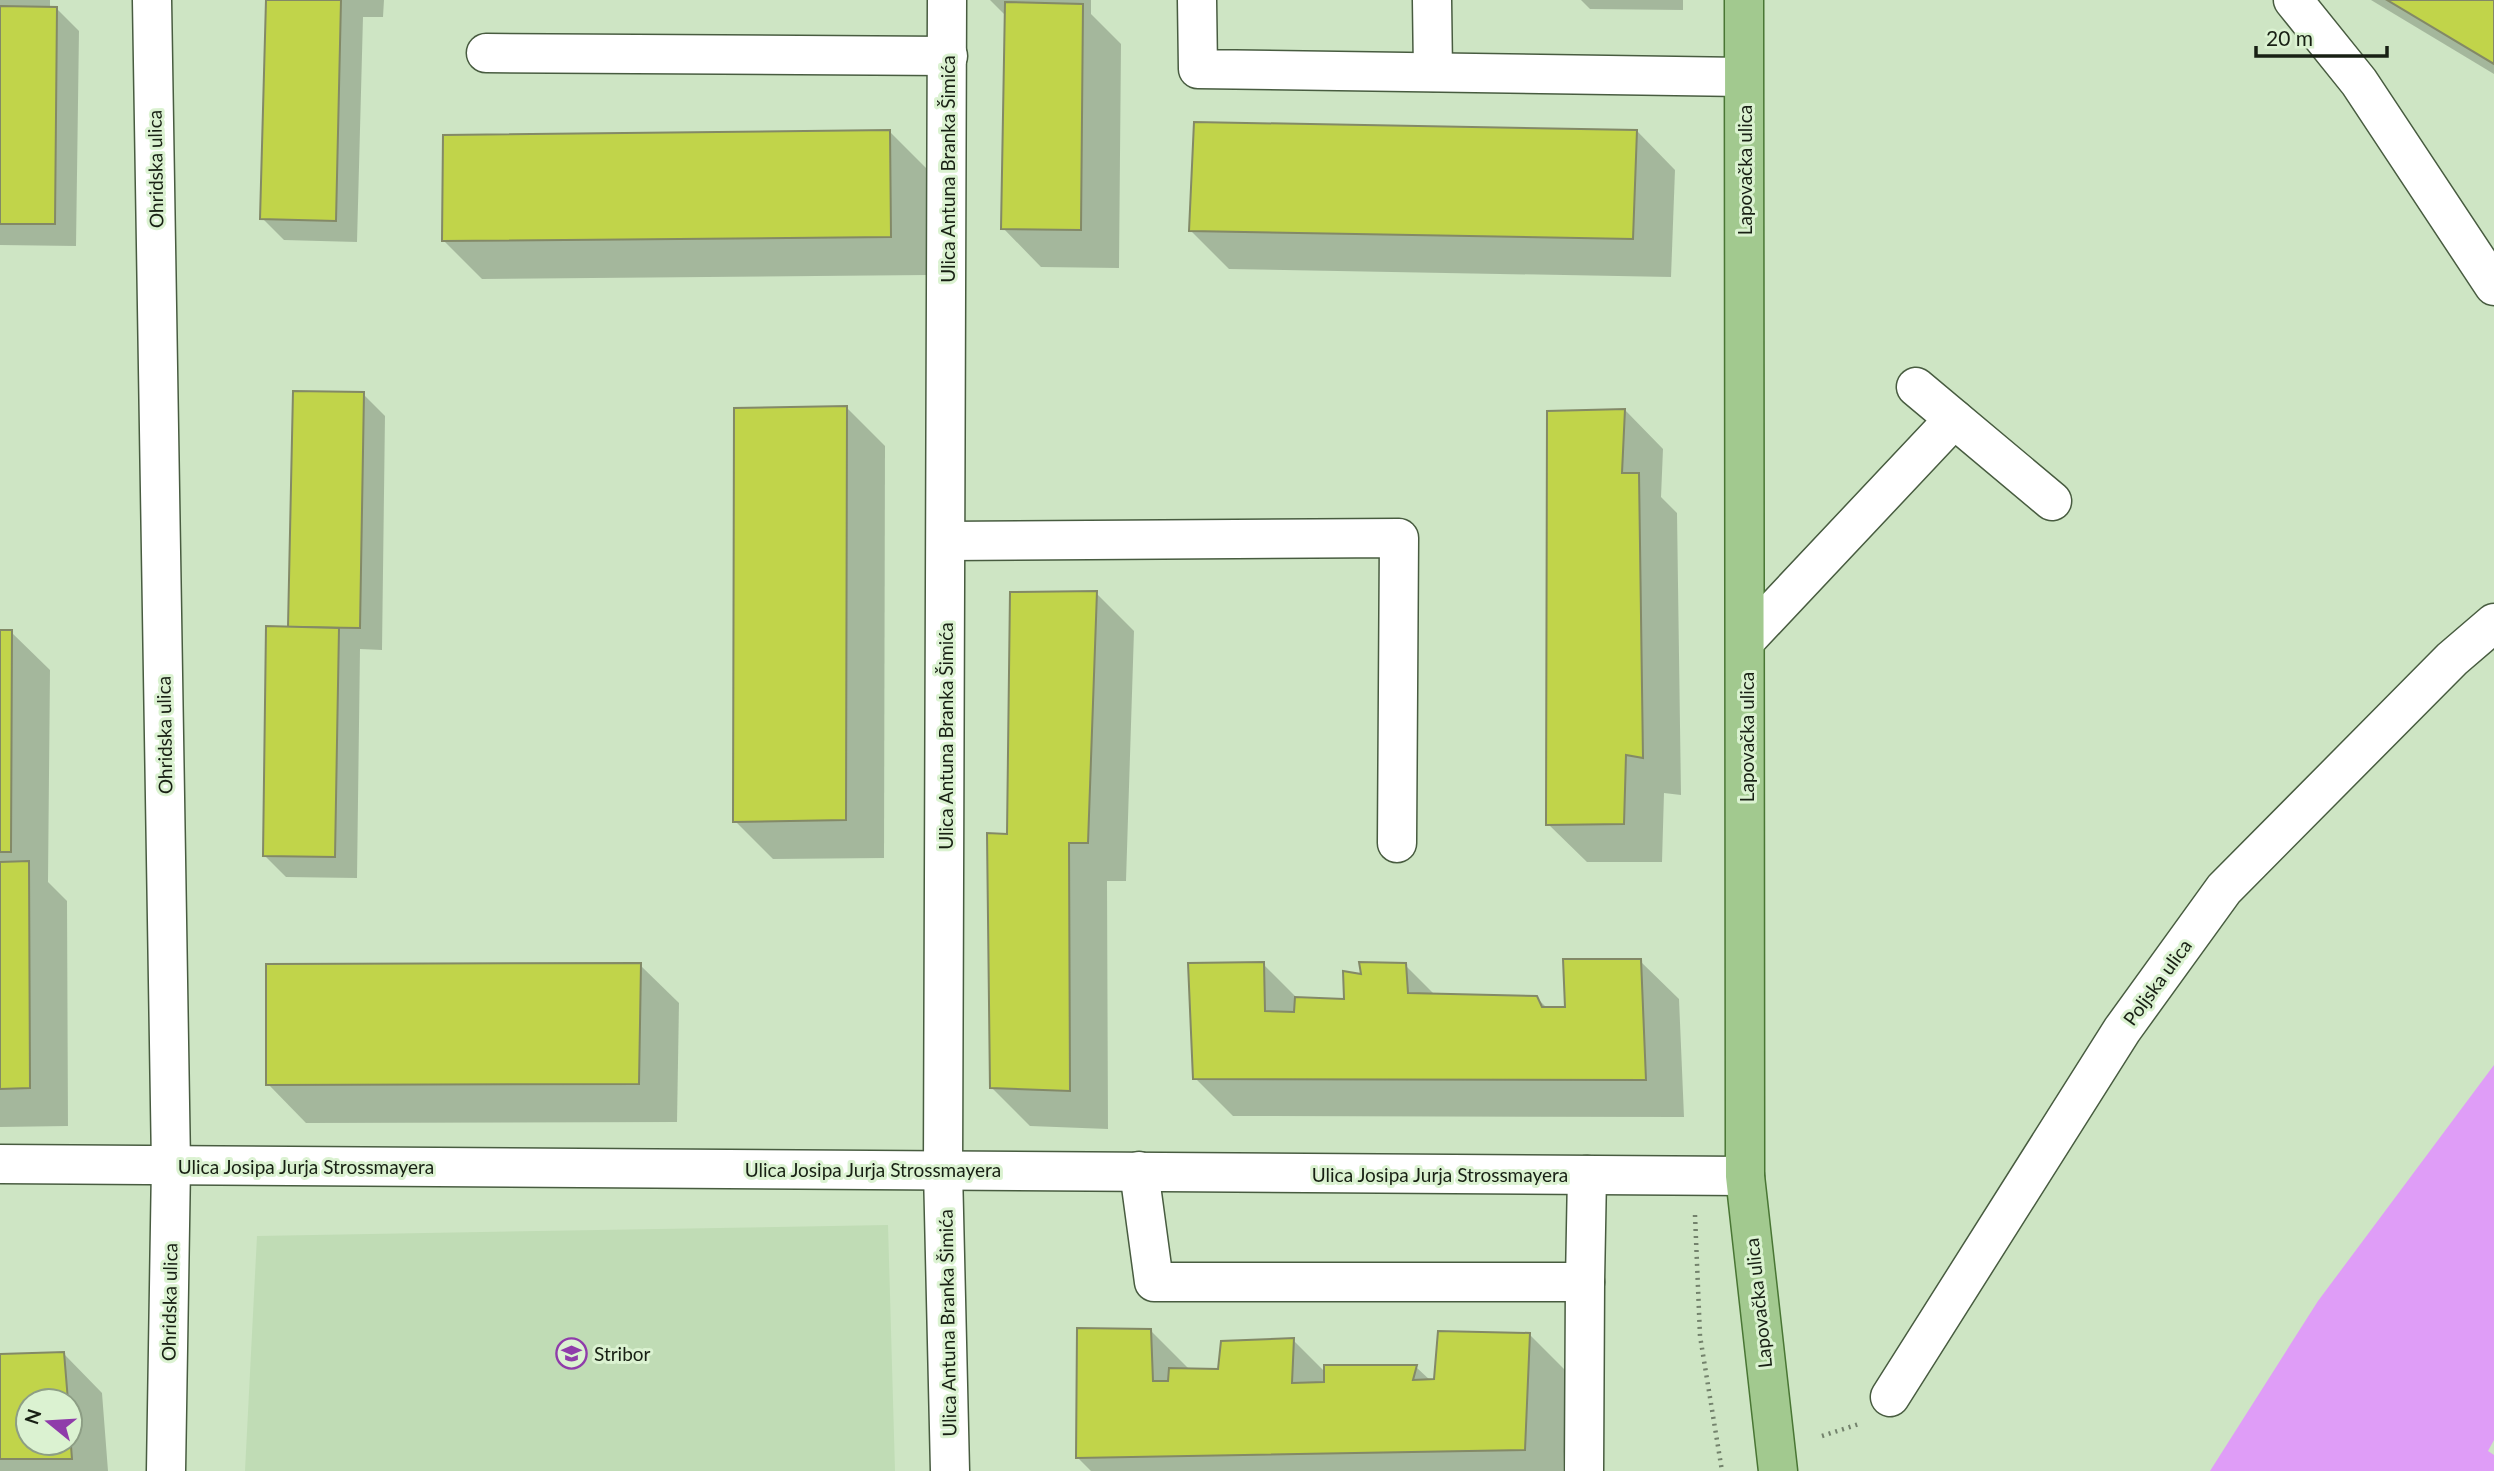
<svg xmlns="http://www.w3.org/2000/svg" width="2494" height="1471" font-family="Lato,sans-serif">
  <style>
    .built { fill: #c0dcb5 }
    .green { fill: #df9df7 }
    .shadow { fill: #0003; fill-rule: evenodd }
    .building { fill: #c1d44a; stroke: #838967; stroke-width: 2 }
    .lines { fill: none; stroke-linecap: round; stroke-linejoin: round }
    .minor-casing { stroke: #485c40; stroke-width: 41 }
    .major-casing { stroke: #497634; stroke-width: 41 }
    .path { stroke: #73826c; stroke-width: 4.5; stroke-dasharray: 2 5; stroke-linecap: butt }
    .minor { stroke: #fff; stroke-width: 38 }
    .major { stroke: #a2c98f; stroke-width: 38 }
    .labels { text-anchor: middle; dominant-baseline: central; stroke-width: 6; stroke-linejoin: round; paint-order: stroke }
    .street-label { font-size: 19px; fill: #182014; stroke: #dbf2d1 }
    .poi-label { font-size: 19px; fill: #182014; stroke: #dbf2d1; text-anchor: start }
  </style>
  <rect width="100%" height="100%" fill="#cee5c4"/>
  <path class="built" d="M888 1225 895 1471H245L257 1236Z"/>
  <path class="green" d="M2494 1065V1440L2488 1451 2494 1455V1471H2210L2318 1301Z"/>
  <g class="shadow">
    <path d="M0 0H50V8L57 9 79 31 76 246 0 245Z"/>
    <path d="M267 0H384L383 17H363L357 242 284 240 262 218Z"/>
    <path d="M990 0H1091V14L1121 44 1119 268 1041 267 1003 228 1006 16Z"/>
    <path d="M1581 0H1683V10L1590 9Z"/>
    <path d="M2371 0H2494V74Z"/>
    <path d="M889 131 928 170V275L482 279 444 241Z"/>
    <path d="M1637 131 1675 170 1671 277 1229 269 1191 231Z"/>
    <path d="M363 394 385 416 382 650 360 649 357 878 286 877 264 855 290 629Z"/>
    <path d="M847 408 885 446 884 858 773 859 735 821Z"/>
    <path d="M1625 410 1663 449 1661 497 1677 513 1681 795 1664 793 1662 862H1587L1548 824Z"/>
    <path d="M1096 593 1134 631 1126 881H1107L1108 1129 1030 1126 991 1087 1009 836Z"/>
    <path d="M0 632H11L50 670 48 882 67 901 68 1126 0 1127Z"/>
    <path d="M1640 961 1679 999 1684 1117 1233 1116 1195 1078 1263 964 1297 998 1346 1001 1363 976 1405 965 1435 995 1537 998 1548 1009H1567Z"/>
    <path d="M640 965 679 1003 677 1122 306 1123 268 1084Z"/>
    <path d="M1151 1331 1190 1370 1220 1371 1293 1340 1326 1373 1416 1367 1431 1381 1530 1335 1568 1373 1563 1471H1091L1078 1458Z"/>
    <path d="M64 1354 102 1393 108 1471H0V1355ZM28 1401H70V1443H28Z"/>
  </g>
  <g class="building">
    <path d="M266 0H341L336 221 260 219Z"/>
    <path d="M2387 0H2494V64Z"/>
    <path d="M1005 2 1083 4 1081 230 1001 229Z"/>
    <path d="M0 6 57 7 55 224H0Z"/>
    <path d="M1194 122 1637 130 1633 239 1189 231Z"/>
    <path d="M890 130 891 237 442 241 443 135Z"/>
    <path d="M293 391 364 392 360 628 288 627Z"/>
    <path d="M847 406 846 820 733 822 734 408Z"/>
    <path d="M1625 409 1622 473H1639L1643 758 1626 755 1624 824 1546 825 1547 411Z"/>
    <path d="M1097 591 1088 843H1069L1070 1091 990 1088 987 833 1007 834 1010 592Z"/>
    <path d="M266 626 339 628 335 857 263 856Z"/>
    <path d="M0 630H12L11 852H0Z"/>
    <path d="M29 861 30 1088 0 1089V862Z"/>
    <path d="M1563 959H1641L1646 1080 1193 1079 1188 963 1264 962 1265 1011 1294 1012 1295 997 1344 999 1343 971 1361 974 1359 962 1406 963 1408 993 1537 996 1542 1007H1565Z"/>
    <path d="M641 963 639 1084 266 1085V964Z"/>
    <path d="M1077 1328 1151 1329 1153 1381H1168L1169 1368 1218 1369 1221 1341 1294 1338 1292 1383 1324 1382V1365H1417L1413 1380 1434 1379 1438 1331 1530 1333 1525 1450 1076 1458Z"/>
    <path d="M64 1352 68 1401H28V1443H70V1433L72 1459H0V1354Z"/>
  </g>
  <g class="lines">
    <defs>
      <g id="minor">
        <path d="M152 0 171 1165 166 1471"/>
        <path d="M947 0 943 1170 950 1471"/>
        <path d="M1197 0 1198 69 1743 77"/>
        <path d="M1432 0 1433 72"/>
        <path d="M2293 0 2359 82 2494 286"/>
        <path d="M486 53 948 56"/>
        <path d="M1916 387 2052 501"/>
        <path d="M946 541 1399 538 1397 843"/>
        <path d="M1746 640 1954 419"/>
        <path d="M0 1164 1745 1176"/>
        <path d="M1139 1171 1154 1282H1585L1587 1175"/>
        <path d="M1890 1397 2122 1030 2224 889 2452 659 2494 623"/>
        <path d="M1584 1471 1585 1282"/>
      </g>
      <path id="major" d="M1744 0 1745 1176 1778 1471"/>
    </defs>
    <use href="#minor" class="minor-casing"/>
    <use href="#major" class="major-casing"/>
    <g class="path">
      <path d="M1695 1215 1700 1336 1722 1471"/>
      <path d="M1822 1436 1859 1424"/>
    </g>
    <use href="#minor" class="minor"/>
    <use href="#major" class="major"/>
  </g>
  <defs>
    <symbol id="school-ring" viewBox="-11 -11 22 22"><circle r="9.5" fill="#dbf2d1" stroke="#8f3caa" stroke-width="1.5"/><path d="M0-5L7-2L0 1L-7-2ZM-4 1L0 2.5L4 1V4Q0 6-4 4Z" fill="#8f3caa"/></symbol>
  </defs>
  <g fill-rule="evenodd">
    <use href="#school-ring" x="554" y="1336" width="35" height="35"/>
  </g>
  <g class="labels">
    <g class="street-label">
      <text transform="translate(155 169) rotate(-91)">Ohridska ulica</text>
      <text transform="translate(947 169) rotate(-90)">Ulica Antuna Branka Šimića</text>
      <text transform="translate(1744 170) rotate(-90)">Lapovačka ulica</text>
      <text transform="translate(164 735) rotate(-91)">Ohridska ulica</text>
      <text transform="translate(945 736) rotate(-90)">Ulica Antuna Branka Šimića</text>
      <text transform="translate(1746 737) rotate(-90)">Lapovačka ulica</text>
      <text transform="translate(2157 982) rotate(-54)">Poljska ulica</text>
      <text x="306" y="1166">Ulica Josipa Jurja Strossmayera</text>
      <text x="873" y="1169">Ulica Josipa Jurja Strossmayera</text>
      <text x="1440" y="1174">Ulica Josipa Jurja Strossmayera</text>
      <text transform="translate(169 1302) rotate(-89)">Ohridska ulica</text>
      <text transform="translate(1758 1303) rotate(-96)">Lapovačka ulica</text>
      <text transform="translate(947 1323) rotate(-91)">Ulica Antuna Branka Šimića</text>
    </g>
    <g class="poi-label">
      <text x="594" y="1353">Stribor</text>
    </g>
  </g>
  <g transform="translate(49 1422) rotate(288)"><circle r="33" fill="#dbf2d1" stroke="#8d9e85" stroke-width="2"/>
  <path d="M0-5L12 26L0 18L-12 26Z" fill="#8f3caa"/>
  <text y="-10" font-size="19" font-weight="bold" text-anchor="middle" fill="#182014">N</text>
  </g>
  <path d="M2256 46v10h131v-10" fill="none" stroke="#182014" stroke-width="3.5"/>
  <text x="2266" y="46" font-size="21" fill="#182014" stroke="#dbf2d1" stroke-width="5" paint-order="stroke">20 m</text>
</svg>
